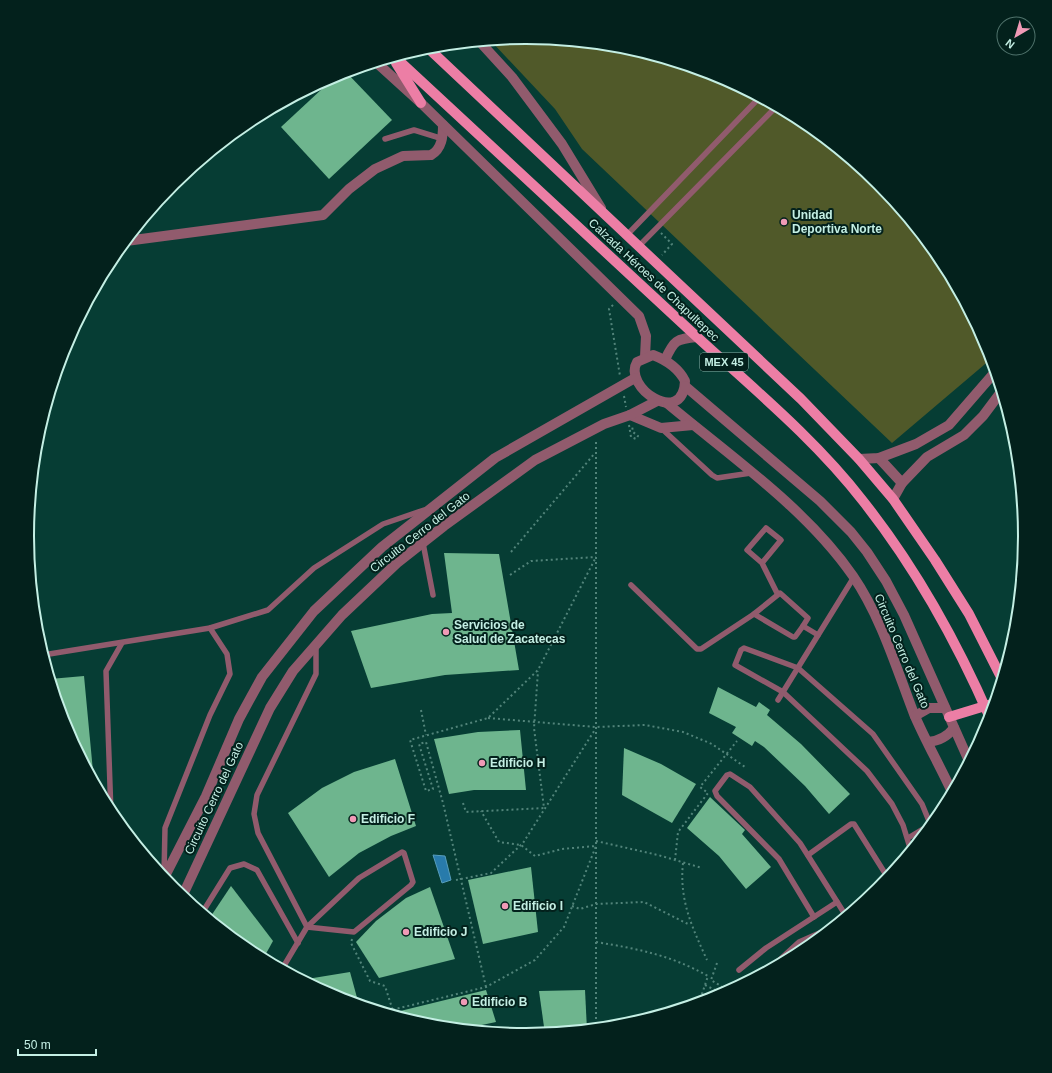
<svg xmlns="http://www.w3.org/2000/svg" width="1052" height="1073" font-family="Arial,sans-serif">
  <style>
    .green { fill: #505929 }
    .water { fill: #287bab; stroke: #579ebc }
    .building { fill: #6eb58e }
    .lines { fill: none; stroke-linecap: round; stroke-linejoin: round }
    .path { stroke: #52847a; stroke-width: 2; stroke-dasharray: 2 3; stroke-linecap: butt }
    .service { stroke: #915b6d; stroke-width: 5.5 }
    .minor { stroke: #915b6d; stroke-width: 10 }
    .tertiary { stroke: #915b6d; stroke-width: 10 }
    .primary { stroke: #ec7ea5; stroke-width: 10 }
    .poi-dot { fill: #f09ab6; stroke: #03211c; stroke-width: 1.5 }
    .labels { text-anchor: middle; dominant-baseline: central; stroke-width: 4; stroke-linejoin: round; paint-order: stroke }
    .shield { fill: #03211c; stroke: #8ab1a8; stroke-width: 1 }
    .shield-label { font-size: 11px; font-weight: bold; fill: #c4efe4 }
    .poi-label { font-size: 12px; font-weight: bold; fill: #c4efe4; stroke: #03211c; text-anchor: start }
    .street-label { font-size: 12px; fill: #c4efe4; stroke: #03211c }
    .rim { fill: none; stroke: #c4efe4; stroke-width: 2 }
  </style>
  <rect width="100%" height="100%" fill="#063d34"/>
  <path class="green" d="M526 38 624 47 717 76 803 122 879 184 941 259 987 346 991 359 892 443 582 149 555 109 491 41Z"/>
  <path class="water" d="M433 855 445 856 451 880 442 883Z"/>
  <g class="building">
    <path d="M346 72 392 120 329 179 281 127 337 75Z"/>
    <path d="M444 553 499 554 519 670 445 675 371 688 351 631 432 614 452 613Z"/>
    <path d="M84 676 94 782 65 727 50 679Z"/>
    <path d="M718 687 756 707 759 702 770 710 767 715 801 744 850 794 829 814 805 786 764 747 755 741 752 746 732 733 736 727 709 713Z"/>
    <path d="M520 730 526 790H474L449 794 434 739 478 732Z"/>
    <path d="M624 748 661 764 696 784 672 823 622 795Z"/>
    <path d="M395 759 416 826 391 836 359 853 329 877 288 813 322 788 354 772Z"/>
    <path d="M710 797 745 830 742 834 771 867 746 889 719 856 687 828Z"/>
    <path d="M531 867 538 932 483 944 468 880Z"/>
    <path d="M231 886 273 941 263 959 249 951 209 919Z"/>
    <path d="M430 887 455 959 379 978 356 942 376 921 406 898Z"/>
    <path d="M350 972 359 1005 335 997 301 980Z"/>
    <path d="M486 990 496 1022 463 1029 428 1026 388 1014Z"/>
    <path d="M585 990 587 1030 545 1034 539 991Z"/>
  </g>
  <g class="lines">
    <g class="path">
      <path d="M661 233 672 244 662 255"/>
      <path d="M613 305 609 309 620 376"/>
      <path d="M624 396 626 407"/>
      <path d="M629 425 631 437 636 439 638 436 633 432 632 426"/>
      <path d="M511 552 595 453"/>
      <path d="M510 575 531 561 596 557"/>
      <path d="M421 710 426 735"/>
      <path d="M488 718 596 727 645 725 683 732 712 744 745 767"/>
      <path d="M463 803 466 812 544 808 534 728 538 671"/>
      <path d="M596 841 658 855 702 868"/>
      <path d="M675 860 678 832 708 793 700 787 737 741"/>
      <path d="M683 863C679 900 692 927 707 960"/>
      <path d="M456 880 491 873 523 843 596 728"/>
      <path d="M572 906 580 909 596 904 644 902 690 925"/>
      <path d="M352 939 351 943 370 981 385 986 393 1011"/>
      <path d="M596 942C639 949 670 955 708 976L699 1003"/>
      <path d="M717 963 711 980 729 991"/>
      <path d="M705 985 723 994"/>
      <path d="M486 987 443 803 426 742 419 744 433 789 426 791 410 740 488 718 538 670 596 557"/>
      <path d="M383 1012 486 987 535 960 564 927 596 846 562 849 535 856 521 845 499 842 481 811"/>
      <path d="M596 1029V440"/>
    </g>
    <g class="service">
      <path d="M291 99V100"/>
      <path d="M385 139 414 130 443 139"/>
      <path d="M627 235 759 98"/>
      <path d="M639 246 776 107"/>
      <path d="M661 428 712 475 717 478 751 473"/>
      <path d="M423 543 433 595"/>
      <path d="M762 563 781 540 766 528 747 550 762 563 777 593"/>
      <path d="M631 585 697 649H701L754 614 793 637H795L803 626 818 635"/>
      <path d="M754 614 780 593 808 618 803 626"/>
      <path d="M43 655 210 628 268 610 314 568 383 524 424 510"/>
      <path d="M778 700 854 577"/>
      <path d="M111 814 106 671 122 643"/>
      <path d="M908 838 933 823"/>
      <path d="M911 851 903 825 892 804 867 771 783 692 735 665 741 650 744 648 798 668 873 734 922 804 931 826"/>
      <path d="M808 855 851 824H854L888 878"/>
      <path d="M164 874 165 828 210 715 230 674 227 654 210 628"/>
      <path d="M202 913 230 868 244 864 257 870 298 943"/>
      <path d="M814 917 779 859 717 796 715 791 727 775 730 774 750 787 800 843 846 916"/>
      <path d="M307 927 258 833 254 814 257 795 316 674V646"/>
      <path d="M774 965 799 942 833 927"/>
      <path d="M282 969 307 927 359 878 402 852 404 853 413 882 411 885 354 932 307 927"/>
      <path d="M739 970 766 948 837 902"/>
    </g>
    <g class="minor">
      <path d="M126 241 323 215 349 189 375 169 403 156 431 155C442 149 443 136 443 125"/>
      <path d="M879 458 902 483"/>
      <path d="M859 459 879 458 916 444 949 425 995 372"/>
      <path d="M893 499 902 483 927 457 964 435 983 416 1001 392"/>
    </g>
    <g class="tertiary">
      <path d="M480 42 512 77 562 144 601 208"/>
      <path d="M377 63 421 103 639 316 646 336 645 357"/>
      <path d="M653 355C666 360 678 367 685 381 683 428 622 387 637 362Z"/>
      <path d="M665 360C674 340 676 339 697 337"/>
      <path d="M685 386 820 501 851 532 867 552 886 581 904 615 969 761"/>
      <path d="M668 404C730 456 806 508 853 576 881 617 896 667 914 714 925 740 940 766 952 792"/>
      <path d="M630 415 661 428 693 425"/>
      <path d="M915 716 929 708H945"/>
      <path d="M928 742C939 741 947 737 954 728"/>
      <path d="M164 878 206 796 239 719 262 677 314 611 382 547 495 458 635 378"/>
      <path d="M182 897 270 708 293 671 342 615 397 563 444 526 535 460 604 424 630 415 657 401"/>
    </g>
    <g class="primary">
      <path d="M427 47 801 399 859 459 893 499 935 560 969 614 1002 679"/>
      <path d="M395 57C491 147 587 236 683 324 744 381 812 435 863 501 916 568 956 640 990 718"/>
      <path d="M396 63 421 103"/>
      <path d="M949 717 995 703"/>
    </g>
  </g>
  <g class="poi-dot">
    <circle cx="784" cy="222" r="4"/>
    <circle cx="446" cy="632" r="4"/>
    <circle cx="482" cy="763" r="4"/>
    <circle cx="353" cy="819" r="4"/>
    <circle cx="505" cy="906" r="4"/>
    <circle cx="406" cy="932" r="4"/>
    <circle cx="464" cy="1002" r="4"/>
  </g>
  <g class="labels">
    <rect class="shield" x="700" y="353" width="48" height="18" rx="3"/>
    <g class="shield-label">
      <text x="724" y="362">MEX 45</text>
    </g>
    <g class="poi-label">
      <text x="792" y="215">Unidad<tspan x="792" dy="14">Deportiva Norte</tspan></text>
      <text x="454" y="625">Servicios de<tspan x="454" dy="14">Salud de Zacatecas</tspan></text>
      <text x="490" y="763">Edificio H</text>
      <text x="361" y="819">Edificio F</text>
      <text x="513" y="906">Edificio I</text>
      <text x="414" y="932">Edificio J</text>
      <text x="472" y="1002">Edificio B</text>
    </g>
    <g class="street-label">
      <text transform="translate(654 280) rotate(43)">Calzada Héroes de Chapultepec</text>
      <text transform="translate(420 532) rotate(-38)">Circuito Cerro del Gato</text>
      <text transform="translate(902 651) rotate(67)">Circuito Cerro del Gato</text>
      <text transform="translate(214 798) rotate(-65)">Circuito Cerro del Gato</text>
    </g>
  </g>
  <path d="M0 0H1052V1073H0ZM34 536a492 492 0 1 1 984 0a492 492 0 1 1-984 0Z" fill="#03211c" fill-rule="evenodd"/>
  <path class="rim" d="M34 536a492 492 0 1 1 984 0a492 492 0 1 1-984 0Z"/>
  <g transform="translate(1016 36) rotate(218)"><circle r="19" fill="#03211c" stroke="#50736c"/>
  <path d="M0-3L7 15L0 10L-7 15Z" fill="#f09ab6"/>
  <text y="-6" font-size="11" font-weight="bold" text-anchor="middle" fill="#c4efe4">N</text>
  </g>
  <path d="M18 1049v6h78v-6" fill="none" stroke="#c4efe4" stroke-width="2"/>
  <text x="24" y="1049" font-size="12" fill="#c4efe4" stroke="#03211c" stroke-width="3" paint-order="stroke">50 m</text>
</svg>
